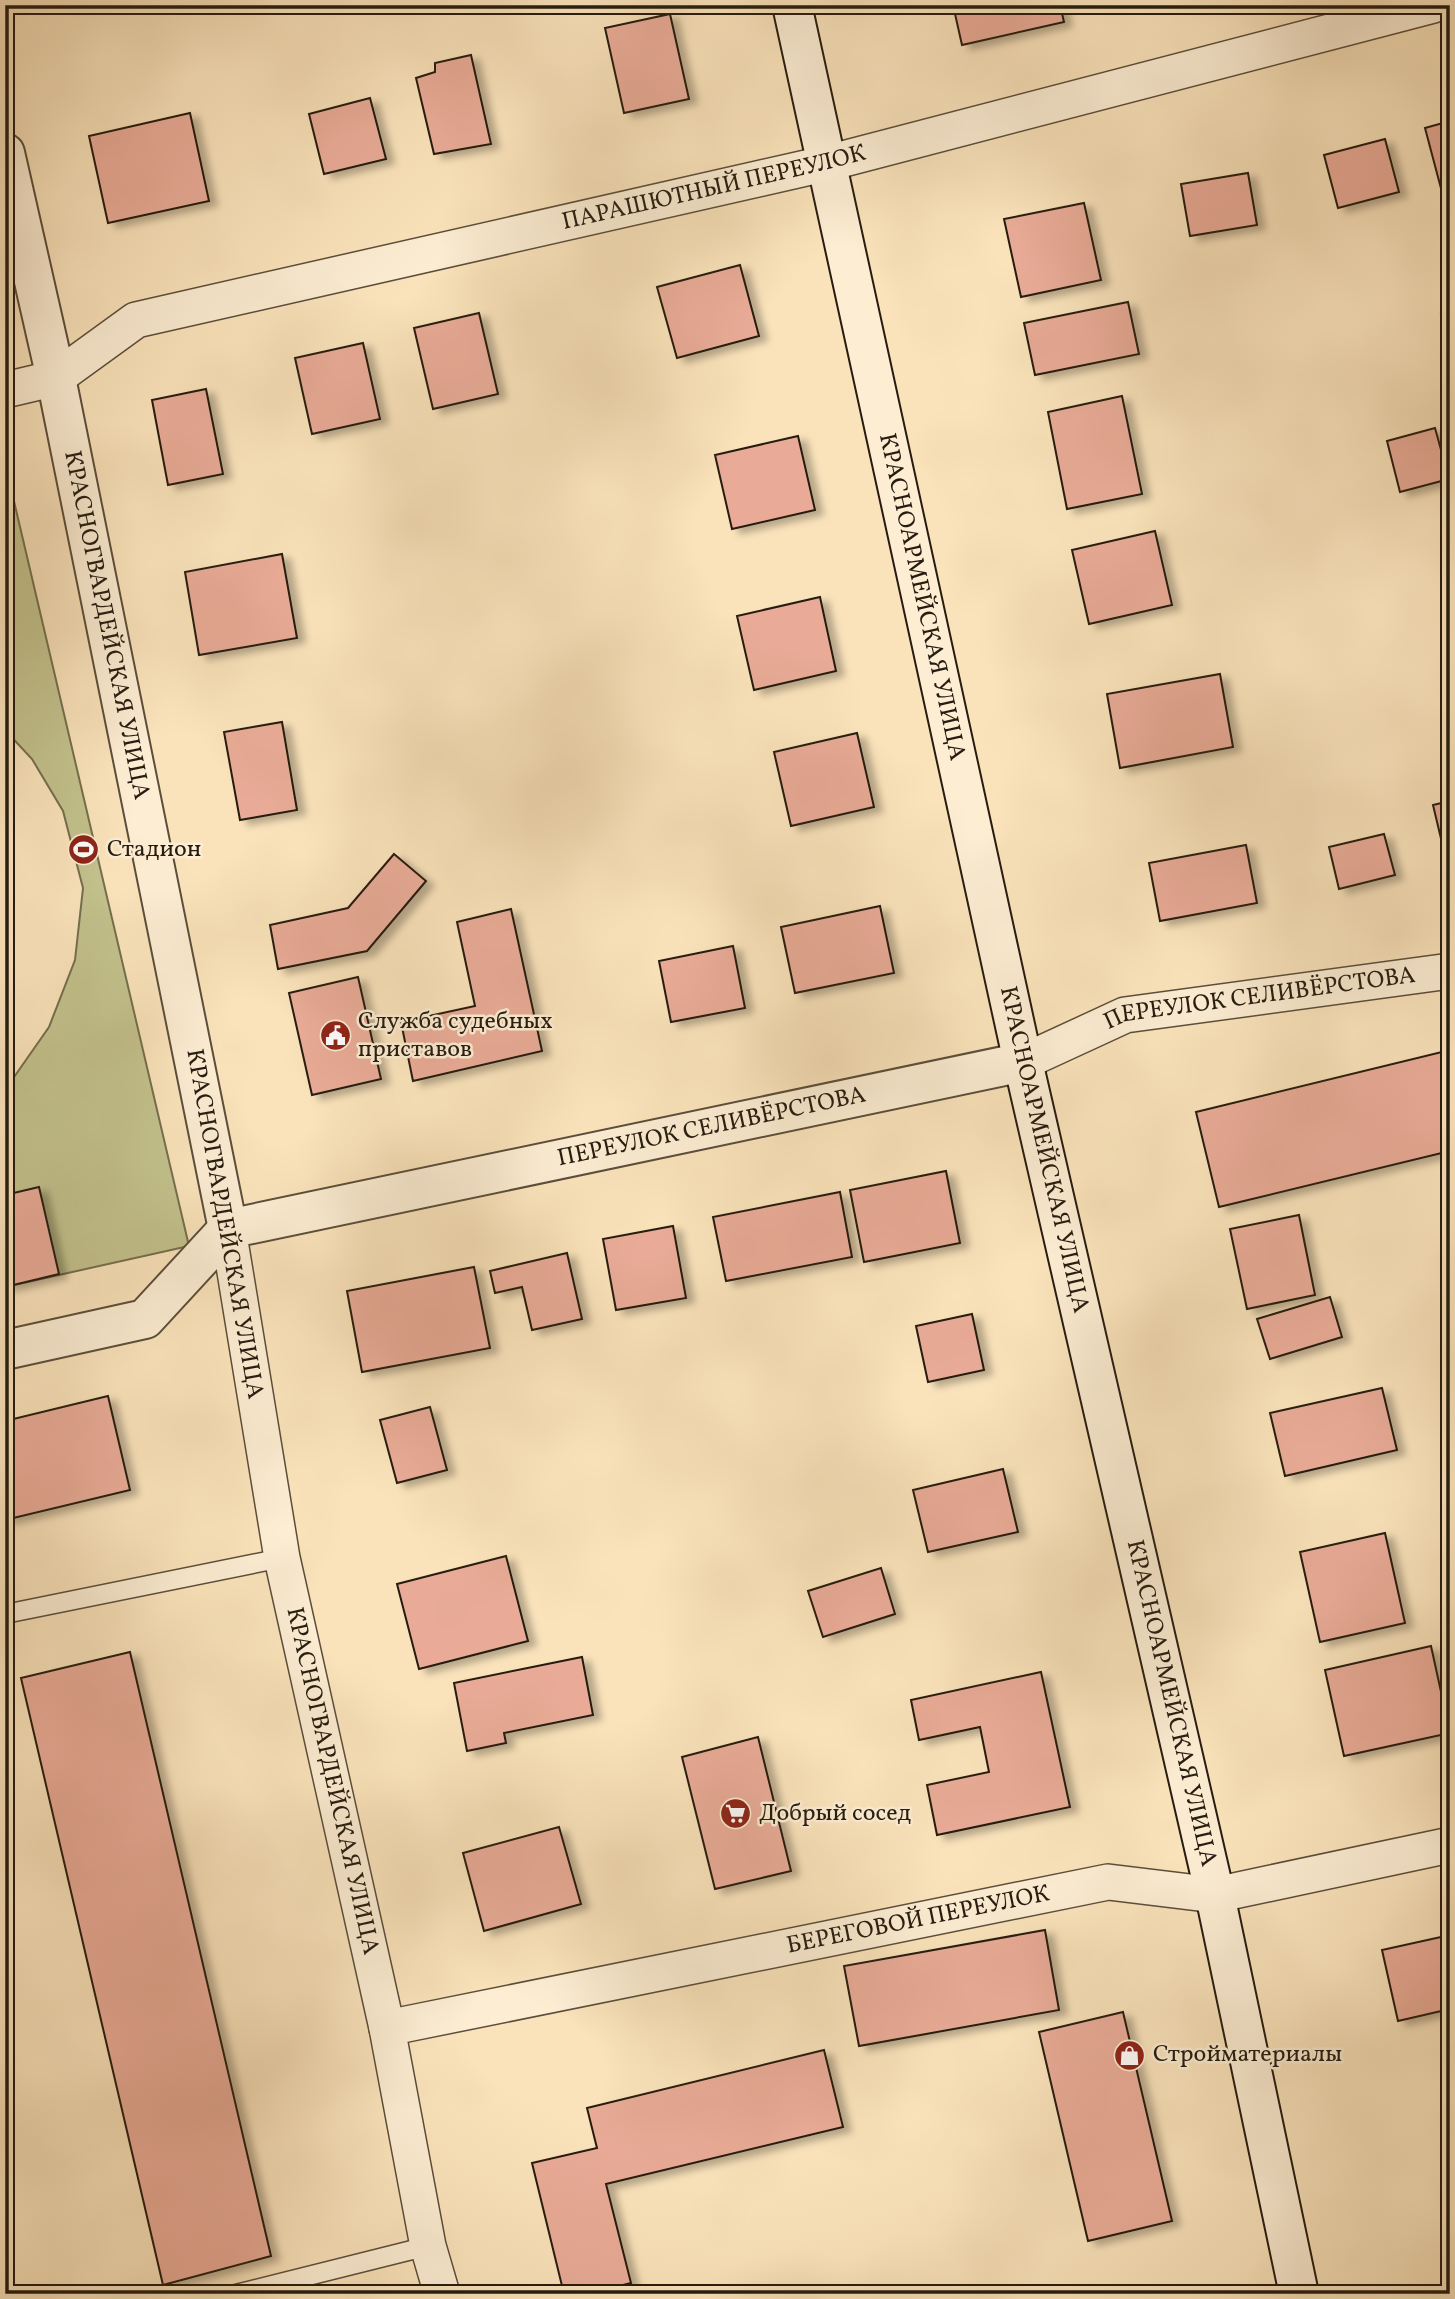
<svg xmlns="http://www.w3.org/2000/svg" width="1455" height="2299" font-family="Vollkorn,serif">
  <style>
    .green { fill: #c3c28d; stroke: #746f4e; stroke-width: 2 }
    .building { fill: #e9ab97; stroke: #261c10; stroke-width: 2; filter: url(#shadow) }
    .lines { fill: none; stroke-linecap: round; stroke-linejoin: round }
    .service-casing { stroke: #5b4e3b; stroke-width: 21 }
    .minor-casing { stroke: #5b4e3b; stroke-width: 38 }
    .tertiary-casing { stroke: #5b4e3b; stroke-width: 42 }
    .secondary-casing { stroke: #261c10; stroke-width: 42 }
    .service { stroke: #fcedd3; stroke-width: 18 }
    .minor { stroke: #fcedd3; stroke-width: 35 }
    .tertiary { stroke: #fcedd3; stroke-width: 38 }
    .secondary { stroke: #fcedd3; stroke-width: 38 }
    .labels { text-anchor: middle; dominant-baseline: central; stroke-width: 5; stroke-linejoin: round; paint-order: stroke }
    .street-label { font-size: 24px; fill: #261c10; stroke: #fcedd3 }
    .poi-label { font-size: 24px; fill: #261c10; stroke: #fcedd3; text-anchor: start }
  </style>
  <defs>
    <filter id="shadow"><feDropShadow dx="8" dy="4.5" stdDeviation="3.5" flood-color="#0004"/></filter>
  </defs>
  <rect width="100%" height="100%" fill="#fae3bb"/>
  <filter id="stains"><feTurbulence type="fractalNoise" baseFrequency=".00286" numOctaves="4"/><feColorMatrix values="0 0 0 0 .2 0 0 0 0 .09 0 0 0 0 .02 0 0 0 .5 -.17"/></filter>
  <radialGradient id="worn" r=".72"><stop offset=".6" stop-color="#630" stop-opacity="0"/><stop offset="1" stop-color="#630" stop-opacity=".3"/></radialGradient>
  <path class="green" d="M5 463 189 1246 5 1287V1090L49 1027 75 960 83 888 63 811 32 759 5 730Z"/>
  <g class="building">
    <path d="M953 5H1060L1064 22 962 45Z"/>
    <path d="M670 14 689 99 624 113 605 28Z"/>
    <path d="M471 55 491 144 434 154 416 78 435 72V63Z"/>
    <path d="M370 98 386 159 324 174 309 114Z"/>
    <path d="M190 113 209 201 108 223 89 136Z"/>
    <path d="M1450 121V195L1443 196 1425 128Z"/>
    <path d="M1385 139 1399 192 1338 208 1324 155Z"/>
    <path d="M1248 173 1257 225 1190 236 1181 184Z"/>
    <path d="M1084 203 1101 280 1021 297 1004 219Z"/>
    <path d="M740 265 759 336 677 358 657 287Z"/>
    <path d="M1128 302 1139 354 1035 375 1024 323Z"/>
    <path d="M1450 312V345L1441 314Z"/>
    <path d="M479 313 498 394 433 409 414 328Z"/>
    <path d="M363 343 380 419 312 434 295 358Z"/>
    <path d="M206 389 223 474 168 485 152 400Z"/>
    <path d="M1122 396 1142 494 1067 509 1048 412Z"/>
    <path d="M1435 428 1449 479 1400 492 1387 441Z"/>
    <path d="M798 436 815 510 732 529 715 455Z"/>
    <path d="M1155 531 1172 605 1089 624 1072 550Z"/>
    <path d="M282 554 297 638 199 655 185 572Z"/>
    <path d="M820 597 836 671 754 690 737 616Z"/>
    <path d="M1220 674 1233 747 1120 768 1107 694Z"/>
    <path d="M282 722 297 810 240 820 224 732Z"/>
    <path d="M857 733 874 807 791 826 774 752Z"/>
    <path d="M1450 801V863L1447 864 1433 805Z"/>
    <path d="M1384 834 1395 875 1339 889 1329 847Z"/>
    <path d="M1246 845 1257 903 1160 921 1149 863Z"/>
    <path d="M394 854 426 881 367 951 278 969 270 925 348 908Z"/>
    <path d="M880 906 894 973 795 993 781 927Z"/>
    <path d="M511 909 542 1051 413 1081 401 1022 475 1006 457 922Z"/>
    <path d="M733 946 745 1008 671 1022 659 961Z"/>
    <path d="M358 977 381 1079 312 1095 289 993Z"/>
    <path d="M1450 1050V1151L1219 1207 1196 1112Z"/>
    <path d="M946 1171 960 1243 864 1262 850 1190Z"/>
    <path d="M39 1187 59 1274 5 1287V1195Z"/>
    <path d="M840 1192 852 1257 726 1281 713 1217Z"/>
    <path d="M1299 1215 1315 1295 1247 1309 1230 1229Z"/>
    <path d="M673 1226 686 1298 616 1310 603 1239Z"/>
    <path d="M567 1253 582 1319 532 1330 522 1287 495 1293 490 1271Z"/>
    <path d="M474 1267 490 1348 362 1372 347 1291Z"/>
    <path d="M1330 1297 1342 1337 1270 1359 1257 1319Z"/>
    <path d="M972 1314 984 1370 928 1382 916 1326Z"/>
    <path d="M1382 1388 1397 1450 1285 1476 1270 1413Z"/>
    <path d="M108 1396 130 1490 5 1520V1421Z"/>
    <path d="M430 1407 447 1470 397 1483 380 1420Z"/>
    <path d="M1003 1469 1018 1532 928 1552 913 1490Z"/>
    <path d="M1385 1533 1405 1623 1320 1642 1300 1552Z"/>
    <path d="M506 1556 528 1641 419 1669 397 1584Z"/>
    <path d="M881 1568 895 1614 823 1637 808 1591Z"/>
    <path d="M1431 1646 1450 1733 1344 1756 1325 1670Z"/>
    <path d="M130 1652 271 2256 163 2285 21 1678Z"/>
    <path d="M582 1657 593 1715 504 1733 506 1743 467 1751 454 1683Z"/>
    <path d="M1041 1672 1070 1807 937 1835 927 1785 989 1772 980 1727 919 1740 911 1700Z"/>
    <path d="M758 1737 791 1871 715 1889 682 1757Z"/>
    <path d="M559 1827 581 1904 484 1931 463 1853Z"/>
    <path d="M1045 1930 1059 2010 859 2046 844 1966Z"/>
    <path d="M1450 1935V2009L1398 2021 1382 1950Z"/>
    <path d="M1123 2012 1172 2221 1088 2241 1039 2032Z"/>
    <path d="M824 2050 843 2127 606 2184 631 2283 587 2294H564L532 2163 597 2148 587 2108Z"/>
  </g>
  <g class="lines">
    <defs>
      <g id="service">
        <path d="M5 1614 282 1558"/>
        <path d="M5 2291 6 2294"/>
        <path d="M236 2294 428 2246"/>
      </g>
      <g id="minor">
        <path id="s1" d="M5 390 56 378 136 320 828 163 1433 5"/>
        <path id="s2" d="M1023 1062 1125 1015 1450 971"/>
        <path id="s3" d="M228 1229 282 1558 387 2028 428 2246 442 2294"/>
        <path id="s4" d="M387 2028 1108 1882 1215 1895 1450 1845"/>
      </g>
      <g id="tertiary">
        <path id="s5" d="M5 153 56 378 228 1229"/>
        <path id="s6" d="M5 1350 145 1319 228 1229 1023 1062"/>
      </g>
      <g id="secondary">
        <path id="s7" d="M792 5 1023 1062 1215 1895 1299 2294"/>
      </g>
    </defs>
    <use href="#service" class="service-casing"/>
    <use href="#minor" class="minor-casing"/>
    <use href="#tertiary" class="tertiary-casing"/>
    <use href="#secondary" class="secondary-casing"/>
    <use href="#service" class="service"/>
    <use href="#minor" class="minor"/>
    <use href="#tertiary" class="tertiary"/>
    <use href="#secondary" class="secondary"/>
  </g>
  <defs>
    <symbol id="stadium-disc" viewBox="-11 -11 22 22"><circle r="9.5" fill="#8f2418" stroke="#fcedd3"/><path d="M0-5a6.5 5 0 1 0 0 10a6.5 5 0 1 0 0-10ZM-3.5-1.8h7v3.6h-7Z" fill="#fff"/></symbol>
    <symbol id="civic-disc" viewBox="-11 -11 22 22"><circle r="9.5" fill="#8f2418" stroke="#fcedd3"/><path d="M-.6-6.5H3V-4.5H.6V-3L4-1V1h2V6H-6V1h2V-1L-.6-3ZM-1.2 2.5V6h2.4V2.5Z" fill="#fff"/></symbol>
    <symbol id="supermarket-disc" viewBox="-11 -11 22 22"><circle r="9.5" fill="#8f2418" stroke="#fcedd3"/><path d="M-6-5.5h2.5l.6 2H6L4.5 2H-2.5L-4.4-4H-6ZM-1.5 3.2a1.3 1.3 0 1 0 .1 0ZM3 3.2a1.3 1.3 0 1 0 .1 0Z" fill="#fff"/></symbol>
    <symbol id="shop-disc" viewBox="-11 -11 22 22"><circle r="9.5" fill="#8f2418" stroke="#fcedd3"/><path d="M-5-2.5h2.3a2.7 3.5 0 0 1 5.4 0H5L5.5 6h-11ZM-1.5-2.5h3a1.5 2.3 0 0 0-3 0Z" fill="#fff"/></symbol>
  </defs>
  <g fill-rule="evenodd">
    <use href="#stadium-disc" x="66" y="832" width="35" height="35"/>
    <use href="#civic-disc" x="318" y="1018" width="35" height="35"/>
    <use href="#supermarket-disc" x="718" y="1796" width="35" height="35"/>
    <use href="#shop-disc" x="1112" y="2038" width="35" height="35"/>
  </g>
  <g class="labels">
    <g class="street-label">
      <text stroke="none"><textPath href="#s1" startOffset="744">ПАРАШЮТНЫЙ ПЕРЕУЛОК</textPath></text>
      <text stroke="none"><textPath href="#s7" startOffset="606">КРАСНОАРМЕЙСКАЯ УЛИЦА</textPath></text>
      <text stroke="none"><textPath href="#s5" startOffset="483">КРАСНОГВАРДЕЙСКАЯ УЛИЦА</textPath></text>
      <text stroke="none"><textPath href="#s2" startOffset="248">ПЕРЕУЛОК СЕЛИВЁРСТОВА</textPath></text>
      <text stroke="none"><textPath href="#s6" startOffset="760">ПЕРЕУЛОК СЕЛИВЁРСТОВА</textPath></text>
      <text stroke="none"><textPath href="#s7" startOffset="1172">КРАСНОАРМЕЙСКАЯ УЛИЦА</textPath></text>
      <text transform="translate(224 1224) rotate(80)">КРАСНОГВАРДЕЙСКАЯ УЛИЦА</text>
      <text stroke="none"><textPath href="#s7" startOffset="1740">КРАСНОАРМЕЙСКАЯ УЛИЦА</textPath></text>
      <text stroke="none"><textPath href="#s3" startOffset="562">КРАСНОГВАРДЕЙСКАЯ УЛИЦА</textPath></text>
      <text stroke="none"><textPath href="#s4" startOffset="542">БЕРЕГОВОЙ ПЕРЕУЛОК</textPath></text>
    </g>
    <g class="poi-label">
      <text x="107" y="850">Стадион</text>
      <text x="358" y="1022">Служба судебных<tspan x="358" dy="28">приставов</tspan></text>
      <text x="759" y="1814">Добрый сосед</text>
      <text x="1153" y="2055">Стройматериалы</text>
    </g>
  </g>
  <rect width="1455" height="2299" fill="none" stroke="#fae3bb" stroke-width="28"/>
  <rect x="7" y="7" width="1441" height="2285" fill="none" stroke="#261c10" stroke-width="3.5"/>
  <rect x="14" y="14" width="1427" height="2271" fill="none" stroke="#261c10" stroke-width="2"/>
  <rect width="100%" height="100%" filter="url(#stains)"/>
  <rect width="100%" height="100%" fill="url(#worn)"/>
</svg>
